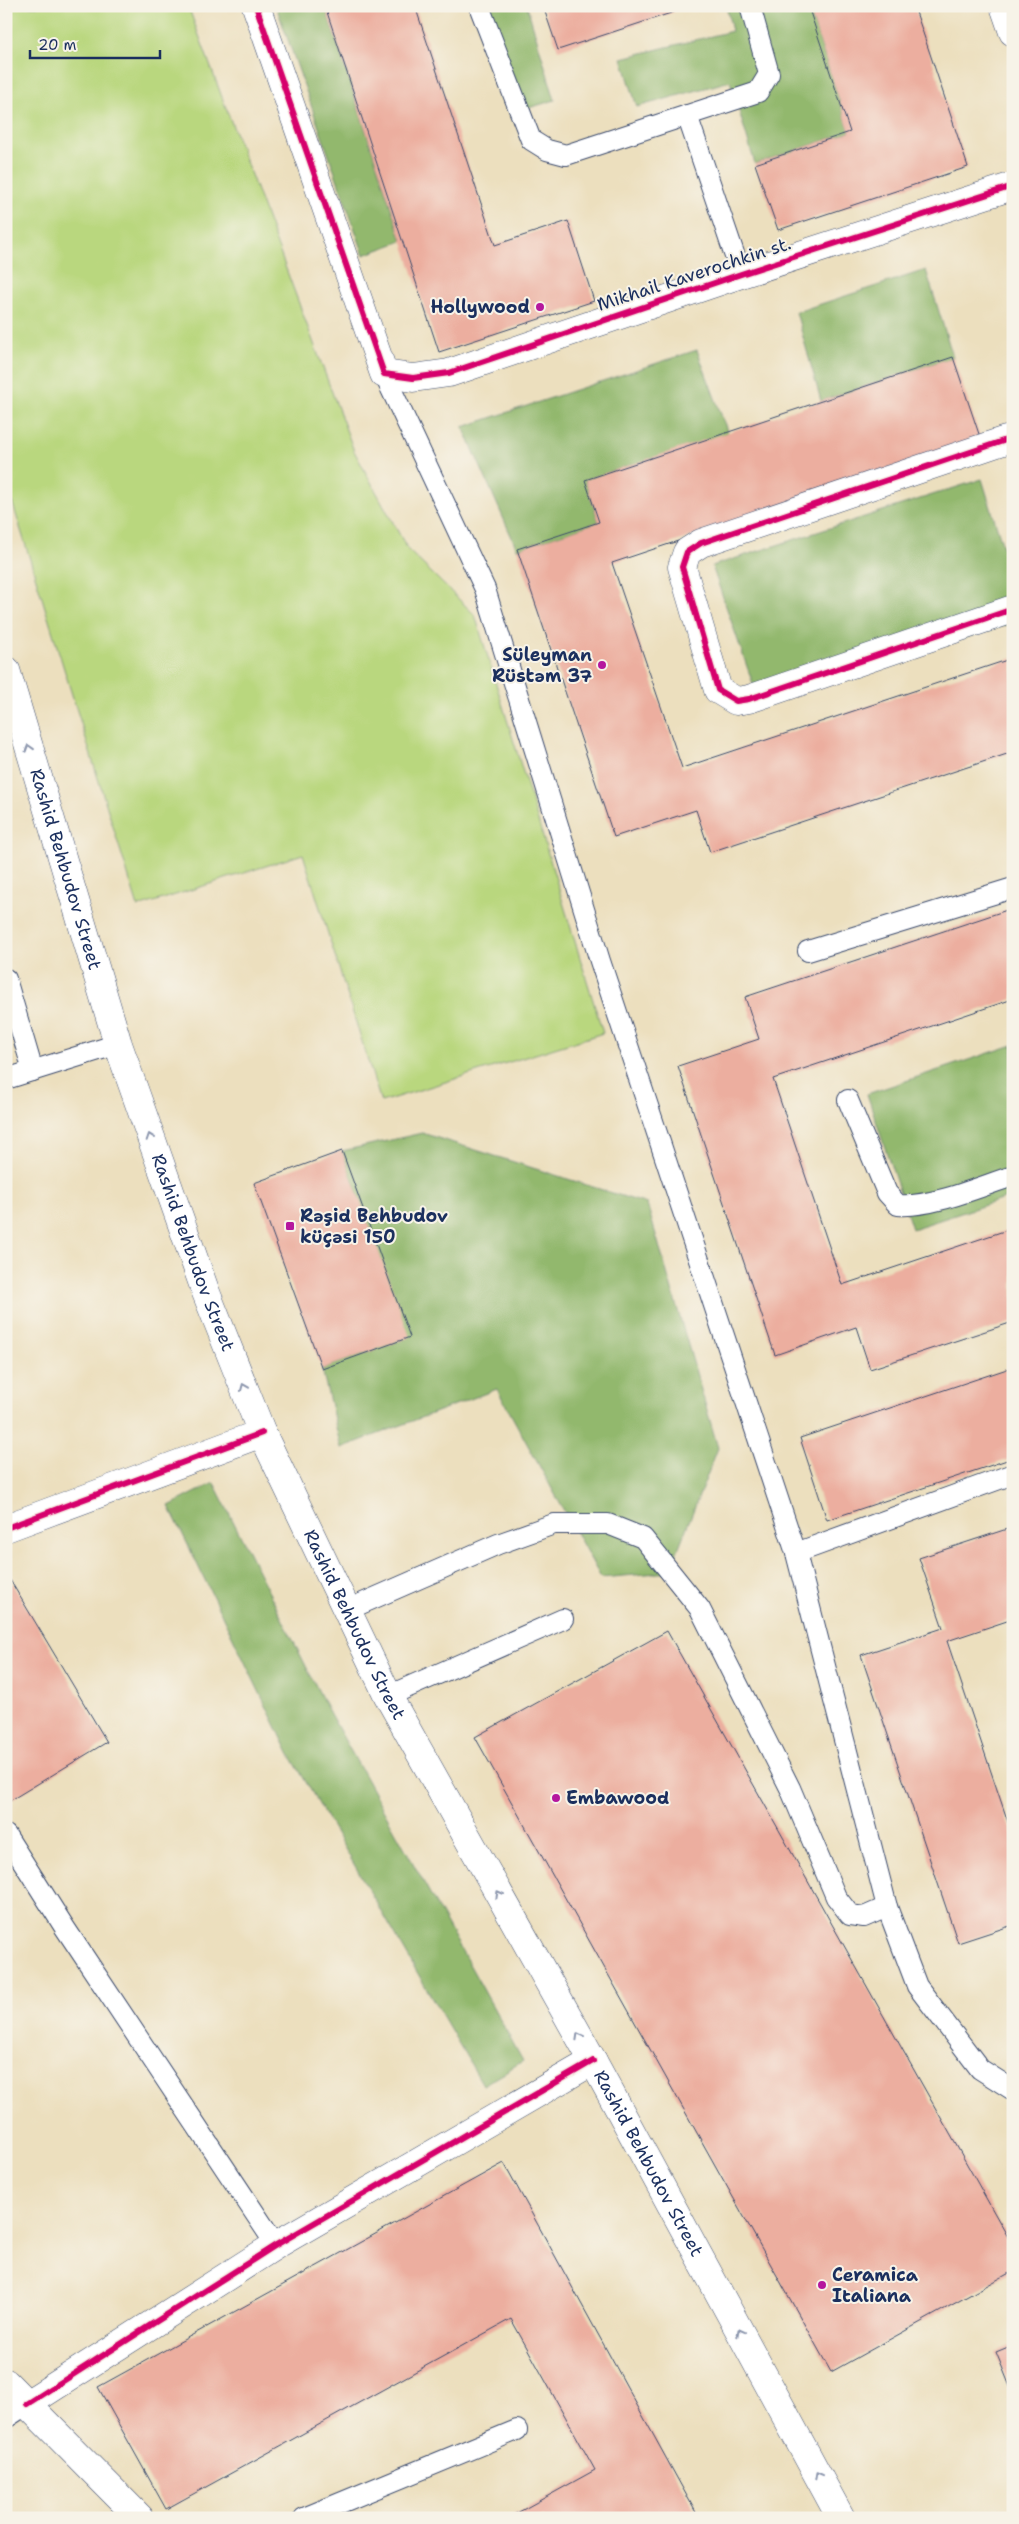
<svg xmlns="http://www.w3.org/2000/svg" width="1019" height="2524" font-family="'Shantell Sans',sans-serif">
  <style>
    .green { fill: #b9d77e; stroke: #6a836e }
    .forest { fill: #92b86d; stroke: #567466 }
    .building { fill: #ecae9f }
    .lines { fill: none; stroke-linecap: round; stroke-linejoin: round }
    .lane-casing { stroke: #3a496c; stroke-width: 22 }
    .street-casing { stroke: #3a496c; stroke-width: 29 }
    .primary-casing { stroke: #3a496c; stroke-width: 29 }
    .lane { stroke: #fff; stroke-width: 20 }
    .street { stroke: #fff; stroke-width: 28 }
    .primary { stroke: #fff; stroke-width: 28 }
    .cycleway-casing { stroke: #f7f3e8; stroke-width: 9 }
    .cycleway { stroke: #d6006c; stroke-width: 6 }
    .oneway { stroke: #8d97ae }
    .poi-dot { fill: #b5179e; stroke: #f7f3e8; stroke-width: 2 }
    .labels { text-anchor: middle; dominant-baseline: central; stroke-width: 4; stroke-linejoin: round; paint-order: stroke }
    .street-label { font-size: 18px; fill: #1b2f5e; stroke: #f7f3e8 }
    .poi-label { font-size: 18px; font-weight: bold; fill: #1b2f5e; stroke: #f7f3e8; text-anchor: start }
  </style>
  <rect width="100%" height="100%" fill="#f7f3e8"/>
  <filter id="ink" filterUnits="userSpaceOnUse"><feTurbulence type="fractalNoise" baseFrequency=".02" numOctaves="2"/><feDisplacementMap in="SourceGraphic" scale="10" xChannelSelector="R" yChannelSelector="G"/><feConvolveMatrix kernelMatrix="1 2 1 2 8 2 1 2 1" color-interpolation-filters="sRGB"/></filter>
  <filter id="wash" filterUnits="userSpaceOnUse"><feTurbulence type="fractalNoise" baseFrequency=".0096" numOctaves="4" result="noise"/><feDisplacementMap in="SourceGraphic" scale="20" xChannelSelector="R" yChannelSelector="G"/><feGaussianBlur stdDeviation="1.12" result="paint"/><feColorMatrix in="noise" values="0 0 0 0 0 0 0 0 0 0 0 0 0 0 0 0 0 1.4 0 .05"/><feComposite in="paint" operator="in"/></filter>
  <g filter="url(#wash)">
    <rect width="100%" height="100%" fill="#ecdfbe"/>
    <path class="green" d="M6 6H188L354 451 408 550 475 615 603 1033 381 1102 303 854 138 907 6 482Z"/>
    <g class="forest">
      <path d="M276 6H325L402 241 364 255Z"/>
      <path d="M483 6H527L555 100 522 110Z"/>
      <path d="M726 6H808L850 132 755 164 730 81 637 107 622 58 732 31Z"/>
      <path d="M926 270 953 357 821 401 796 312Z"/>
      <path d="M697 350 728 433 585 480 599 522 517 549 463 427Z"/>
      <path d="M982 479 1013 579V623L759 701 712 566Z"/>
      <path d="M1013 1045V1196L912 1229 867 1094Z"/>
      <path d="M422 1133 647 1204 718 1448 669 1572 601 1578 497 1389 341 1448 322 1369 409 1337 342 1151Z"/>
      <path d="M214 1483 328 1710 523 2061 483 2085 289 1753 169 1506Z"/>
    </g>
    <g id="blocks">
      <g class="building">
        <path d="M325 6H415L495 245 568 221 594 301 439 352Z"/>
        <path d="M543 6H672L674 12 558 50Z"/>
        <path d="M808 6H914L968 167 778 230 755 164 850 132Z"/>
        <path d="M953 357 981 440 612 563 682 768 1013 658V752L710 852 696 810 614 837 517 549 599 522 585 480Z"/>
        <path d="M1013 908V999L773 1079 842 1285 1013 1228V1322L870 1369 856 1327 775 1355 678 1066 759 1039 745 997Z"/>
        <path d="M342 1151 410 1337 322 1369 254 1183Z"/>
        <path d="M1013 1367V1458L827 1520 800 1438Z"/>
        <path d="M1013 1527V1619L947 1641 1013 1837V1925L958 1943 861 1655 943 1628 919 1558Z"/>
        <path d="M10 1580 107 1742 6 1803V1582Z"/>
        <path d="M667 1631 1013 2246V2271L831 2372 475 1737Z"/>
        <path d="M504 2163 699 2518H508L595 2470 511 2319 166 2509 98 2387Z"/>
        <path d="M1013 2345V2394L996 2352Z"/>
      </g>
    </g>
  </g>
  <g filter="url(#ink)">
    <use href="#blocks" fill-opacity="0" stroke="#3a496c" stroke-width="1"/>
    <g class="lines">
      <defs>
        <g id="lane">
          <path d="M479 6 531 140 547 150 566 155 758 92 769 74 750 6"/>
          <path d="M687 115 741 274"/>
          <path d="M384 374 485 589 600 961 796 1553 887 1907 917 1986 980 2069 1013 2090"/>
          <path d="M808 951 1013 888"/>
          <path d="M6 979 33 1071"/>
          <path d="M6 1079 118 1044"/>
          <path d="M848 1100 887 1193 898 1205C931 1208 981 1186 1013 1176"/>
          <path d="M796 1553 1013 1474"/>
          <path d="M347 1610 498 1544 554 1524H608L643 1538 700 1609 790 1788 836 1897 850 1915 864 1917 887 1907"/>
          <path d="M388 1696 563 1619"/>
          <path d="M6 1835 65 1928 276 2245"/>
          <path d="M6 2418 27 2404"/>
          <path d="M304 2518 517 2430"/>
        </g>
        <g id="street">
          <path d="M256 6 384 374 413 378 449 373 741 274 1013 186"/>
          <path d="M1004 6 1013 32"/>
          <path d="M1006 440 701 543 687 552 682 567 718 690 736 701 749 699 1013 609"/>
          <path d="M6 1528 262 1433"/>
          <path d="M6 2383 140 2518"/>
          <path d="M27 2404 276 2245 593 2061"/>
        </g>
        <g id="primary">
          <path id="s1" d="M6 670 118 1044 205 1290 262 1433 388 1696 593 2061 841 2518"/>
        </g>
      </defs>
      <use href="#lane" class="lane-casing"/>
      <use href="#street" class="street-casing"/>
      <use href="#primary" class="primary-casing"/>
      <use href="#lane" class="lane"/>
      <use href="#street" class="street"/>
      <use href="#primary" class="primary"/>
      <defs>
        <g id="cycleway">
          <path d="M256 6 384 374 413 378 449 373 741 274 1013 186"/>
          <path d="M1006 440 701 543 687 552 682 567 718 690 736 701 749 699 1013 609"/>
          <path d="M6 1528 262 1433"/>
          <path d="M27 2404 276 2245 593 2061"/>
        </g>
      </defs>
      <use href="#cycleway" class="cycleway-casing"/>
      <use href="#cycleway" class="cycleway"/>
    </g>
    <defs><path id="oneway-chevron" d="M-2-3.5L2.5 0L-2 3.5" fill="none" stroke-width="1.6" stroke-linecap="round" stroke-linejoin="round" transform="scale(1.25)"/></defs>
    <g class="oneway">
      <use href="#oneway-chevron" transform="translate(29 748) rotate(-107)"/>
      <use href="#oneway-chevron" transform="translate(150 1137) rotate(-109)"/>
      <use href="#oneway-chevron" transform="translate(244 1387) rotate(-112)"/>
      <use href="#oneway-chevron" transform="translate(499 1894) rotate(-119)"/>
      <use href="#oneway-chevron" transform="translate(579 2036) rotate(-119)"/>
      <use href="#oneway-chevron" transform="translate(740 2332) rotate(-118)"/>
      <use href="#oneway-chevron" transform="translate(818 2475) rotate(-118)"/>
    </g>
  </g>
  <g class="poi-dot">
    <circle cx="540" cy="307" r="5"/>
    <circle cx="602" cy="665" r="5"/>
    <rect x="285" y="1221" width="10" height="10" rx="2.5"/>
    <circle cx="556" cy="1798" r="5"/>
    <circle cx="822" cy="2285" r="5"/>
  </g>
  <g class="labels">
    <g class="street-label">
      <text transform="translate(694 274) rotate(-18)">Mikhail Kaverochkin st.</text>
      <text stroke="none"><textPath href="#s1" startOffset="208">Rashid Behbudov Street</textPath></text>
      <text stroke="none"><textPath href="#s1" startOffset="612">Rashid Behbudov Street</textPath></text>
      <text stroke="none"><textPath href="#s1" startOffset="1018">Rashid Behbudov Street</textPath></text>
      <text stroke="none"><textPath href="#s1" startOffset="1632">Rashid Behbudov Street</textPath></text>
    </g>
    <g class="poi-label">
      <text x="530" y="307" text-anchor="end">Hollywood</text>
      <text x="592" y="655" text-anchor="end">Süleyman<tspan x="592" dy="21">Rüstəm 37</tspan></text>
      <text x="300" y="1216">Rəşid Behbudov<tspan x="300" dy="21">küçəsi 150</tspan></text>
      <text x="566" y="1798">Embawood</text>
      <text x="832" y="2275">Ceramica<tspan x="832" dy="21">Italiana</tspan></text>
    </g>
  </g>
  <rect width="1019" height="2524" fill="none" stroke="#f7f3e8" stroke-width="25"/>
  <path d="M30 50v8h130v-8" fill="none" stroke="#1b2f5e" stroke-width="2.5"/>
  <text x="38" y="50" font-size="15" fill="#1b2f5e" stroke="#f7f3e8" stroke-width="4" paint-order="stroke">20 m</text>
</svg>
